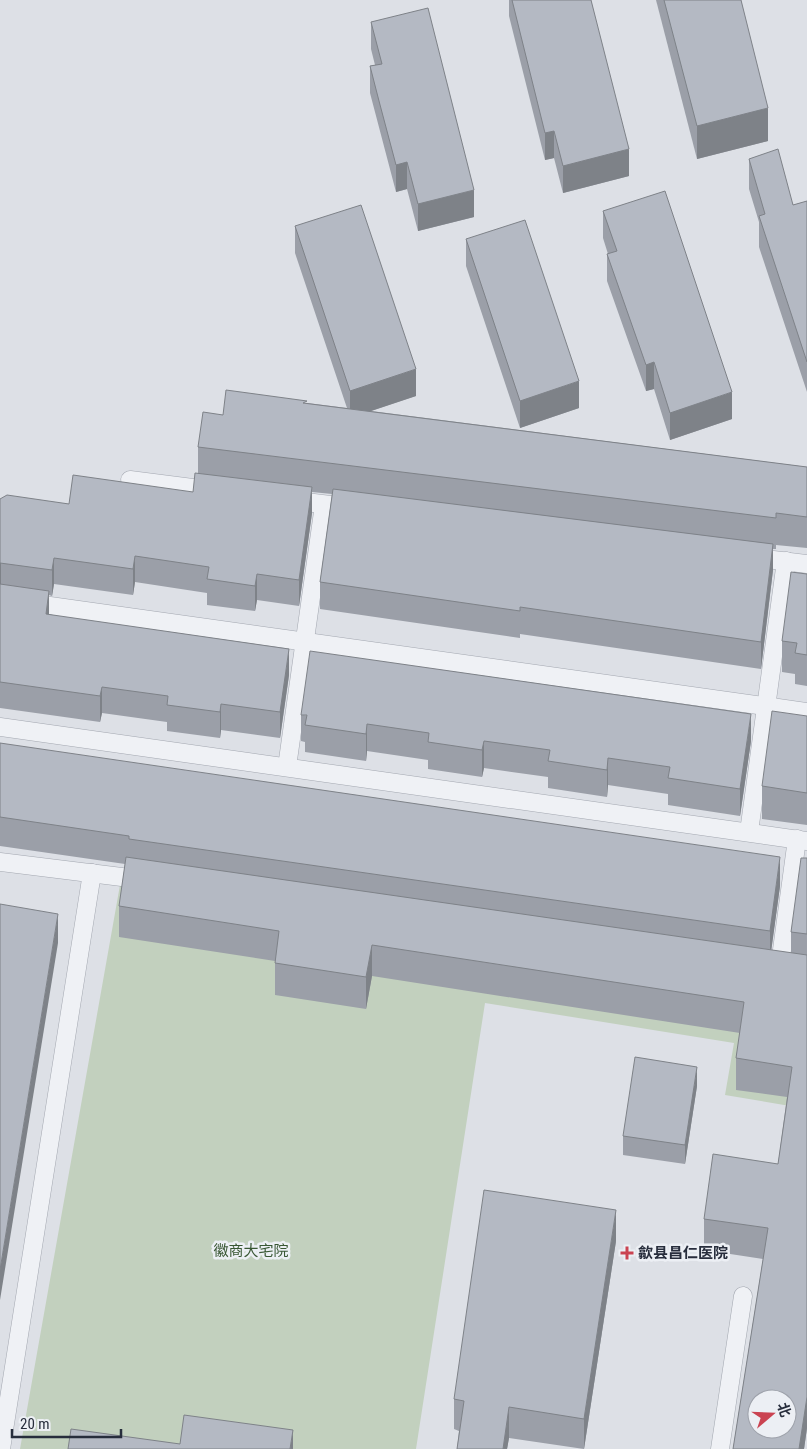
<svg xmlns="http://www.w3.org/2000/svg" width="807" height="1449" font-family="'Roboto Condensed','Noto Sans SC',sans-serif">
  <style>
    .green { fill: #c2d0be }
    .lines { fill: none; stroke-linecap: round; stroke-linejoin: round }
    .lane-casing { stroke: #a3a7b0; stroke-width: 19 }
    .lane { stroke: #eff1f5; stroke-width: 18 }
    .wall { fill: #9b9fa8 }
    .shaded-wall { fill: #7e8288 }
    .building { fill: #b4b9c3; stroke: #7e8288; fill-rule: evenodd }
    .poi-dot { fill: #ca4351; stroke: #eceff4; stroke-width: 2 }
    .labels { text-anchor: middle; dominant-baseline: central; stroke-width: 5; stroke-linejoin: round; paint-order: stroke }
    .park-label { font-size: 15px; fill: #395734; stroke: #eceff4 }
    .poi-label { font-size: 15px; font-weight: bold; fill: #272d3c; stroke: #eceff4; text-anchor: start }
  </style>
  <rect width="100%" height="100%" fill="#dde0e6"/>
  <path class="green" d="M120 885 807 996 790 1106 725 1095 734 1043 485 1003 416 1449H20Z"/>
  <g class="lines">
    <defs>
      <g id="lane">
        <path d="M130 480 216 491"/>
        <path d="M289 500 355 508"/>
        <path d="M750 557 807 564"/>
        <path d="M0 599 807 712"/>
        <path d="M0 727 807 841"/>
        <path d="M287 767 324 505"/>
        <path d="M749 832 786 561"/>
        <path d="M0 862 146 880"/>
        <path d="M779 972 797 839"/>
        <path d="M1 1449 92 873"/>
        <path d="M720 1449 743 1296"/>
      </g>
    </defs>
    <use href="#lane" class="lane-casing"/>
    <use href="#lane" class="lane"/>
  </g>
  <g class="wall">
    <path d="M509 0H591L629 176 563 193 554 158 545 160 509 16Z"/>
    <path d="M656 0H741L768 141 697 159Z"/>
    <path d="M371 22 474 217 418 231 407 189 396 192 370 93V66L375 65 371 49Z"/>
    <path d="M749 159 793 205 807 201V392L759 247V222L749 189Z"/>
    <path d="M603 211 732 419 670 440 654 389 646 391 607 281V254H608L603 238Z"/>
    <path d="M295 226 416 396 371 411 807 467V548L776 545V549H773V570L761 669 520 634V638L320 609V582L332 494 312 492V513L299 606 257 600 255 611 207 605V593L135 582 133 595 54 584 52 596 49 595V614L289 675 280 738 221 730 220 738 167 731V722L102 713 100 722 0 708V499L69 504 193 492 198 473V447L223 415 307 403 347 408 295 253Z"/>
    <path d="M466 239 579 408 520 428 466 266Z"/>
    <path d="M807 574V686L795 684V674L782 672V641Z"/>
    <path d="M301 715 751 741 740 816 668 805V794L608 785 607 797 548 788V777L484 768 482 777 428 769V760L367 751 366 761 305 752V742L301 741Z"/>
    <path d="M807 716V825L762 819V786Z"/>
    <path d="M0 743 780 886 771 950 791 953V932L807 858V1428L804 1449H733L763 1259 704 1250V1219L778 1164 787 1097 736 1090V1058L740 1033 372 976 366 1009 275 995V961L119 937V906L125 864 0 846Z"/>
    <path d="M697 1086 685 1164 623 1155V1136Z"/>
    <path d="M616 1241 584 1449 509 1438 507 1449H457L459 1431 454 1429V1399Z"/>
  </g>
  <g class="shaded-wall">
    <path d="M768 108V141L697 159V126Z"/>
    <path d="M554 131V158L545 160V133Z"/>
    <path d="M629 149V176L563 193V166Z"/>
    <path d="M407 162V189L396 192V165Z"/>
    <path d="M474 190V217L418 231V204Z"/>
    <path d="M654 362V389L646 391V365Z"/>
    <path d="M416 369V396L350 418V391Z"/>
    <path d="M579 381V408L520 428V401Z"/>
    <path d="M732 392V419L670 440V413Z"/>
    <path d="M312 487V513L299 606V580Z"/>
    <path d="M773 544V570L761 669V642Z"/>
    <path d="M135 556V582L133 595V569Z"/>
    <path d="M54 558V584L52 596V570Z"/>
    <path d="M0 563H1V588L0 589Z"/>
    <path d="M257 574V600L255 611V586Z"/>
    <path d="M49 591V617L46 614Z"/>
    <path d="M289 649V675L280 738V712Z"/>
    <path d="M102 687V713L100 722V696Z"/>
    <path d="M221 704V730L220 738V712Z"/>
    <path d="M751 714V741L740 816V789Z"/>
    <path d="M367 724V751L366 761V734Z"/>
    <path d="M484 741V768L482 777V750Z"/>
    <path d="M608 758V785L607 797V770Z"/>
    <path d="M780 857V886L770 960V931Z"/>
    <path d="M58 914V943L0 1300V1270Z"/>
    <path d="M372 945V976L366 1009V977Z"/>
    <path d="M697 1067V1086L685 1164V1145Z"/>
    <path d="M616 1210V1241L584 1449V1419Z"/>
    <path d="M807 1397V1428L804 1449H799Z"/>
    <path d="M509 1407V1438L507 1449H503Z"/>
    <path d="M293 1430V1449H290Z"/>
  </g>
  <g class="building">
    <path d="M512 0H591L629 149 563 166 554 131 545 133Z"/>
    <path d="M664 0H741L768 108 697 126Z"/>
    <path d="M428 8 474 190 418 204 407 162 396 165 379 101 370 66 382 64 371 22Z"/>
    <path d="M778 149 793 205 807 201V362L759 216 765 214 749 159Z"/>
    <path d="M665 191 732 392 670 413 654 362 646 365 607 254 617 251 603 211Z"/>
    <path d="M361 205 416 369 350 391 295 226Z"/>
    <path d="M525 220 579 381 520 401 466 239Z"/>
    <path d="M226 390 307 401 303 403 807 467V517L776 513V518L198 447 203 412 223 415Z"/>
    <path d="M195 473 312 487 299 580 257 574 255 586 207 579 209 567 135 556 133 569 54 558 52 570 0 563V499L7 495 69 504 73 475 193 492Z"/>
    <path d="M333 489 773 544 761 642 520 607V611L320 582Z"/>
    <path d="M791 572 807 574V655L795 653 797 643 782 641Z"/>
    <path d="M0 584 49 591 46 614 289 649 280 712 221 704 220 712 167 705 168 696 102 687 100 696 0 682Z"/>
    <path d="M310 651 751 714 740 789 668 778 670 767 608 758 607 770 548 761 550 750 484 741 482 750 428 742 429 733 367 724 366 734 305 725 307 715H301Z"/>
    <path d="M772 711 807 716V793L762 786Z"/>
    <path d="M0 743 780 857 770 931 129 839V836L0 817Z"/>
    <path d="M126 857 807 955V1397L799 1449H733L768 1228 704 1219 713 1154 778 1164 792 1067 736 1058 744 1002 372 945 366 977 275 963 279 931 119 906ZM757 1399H787V1429H757Z"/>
    <path d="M801 858H807V934L791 932Z"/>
    <path d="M0 904 58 914 0 1270Z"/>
    <path d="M635 1057 697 1067 685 1145 623 1136Z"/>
    <path d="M484 1190 616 1210 584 1419 509 1407 503 1449H457L464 1401 454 1399Z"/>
    <path d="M184 1415 293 1430 290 1449H68L71 1429 180 1444Z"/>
  </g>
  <path class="poi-dot" d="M624.5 1245.5h5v5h5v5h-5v5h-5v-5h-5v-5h5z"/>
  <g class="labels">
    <g class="park-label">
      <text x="251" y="1251">徽商大宅院</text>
    </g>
    <g class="poi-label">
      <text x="638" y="1253">歙县昌仁医院</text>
    </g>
  </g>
  <g transform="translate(772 1414) rotate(71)"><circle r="24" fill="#eceff4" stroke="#9da1aa"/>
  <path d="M0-4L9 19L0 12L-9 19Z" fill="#ca4351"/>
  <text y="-8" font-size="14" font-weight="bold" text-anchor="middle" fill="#272d3c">北</text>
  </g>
  <path d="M12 1429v8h109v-8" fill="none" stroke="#272d3c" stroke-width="2.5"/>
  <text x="20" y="1429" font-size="15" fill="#272d3c" stroke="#eceff4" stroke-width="4" paint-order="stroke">20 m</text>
</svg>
